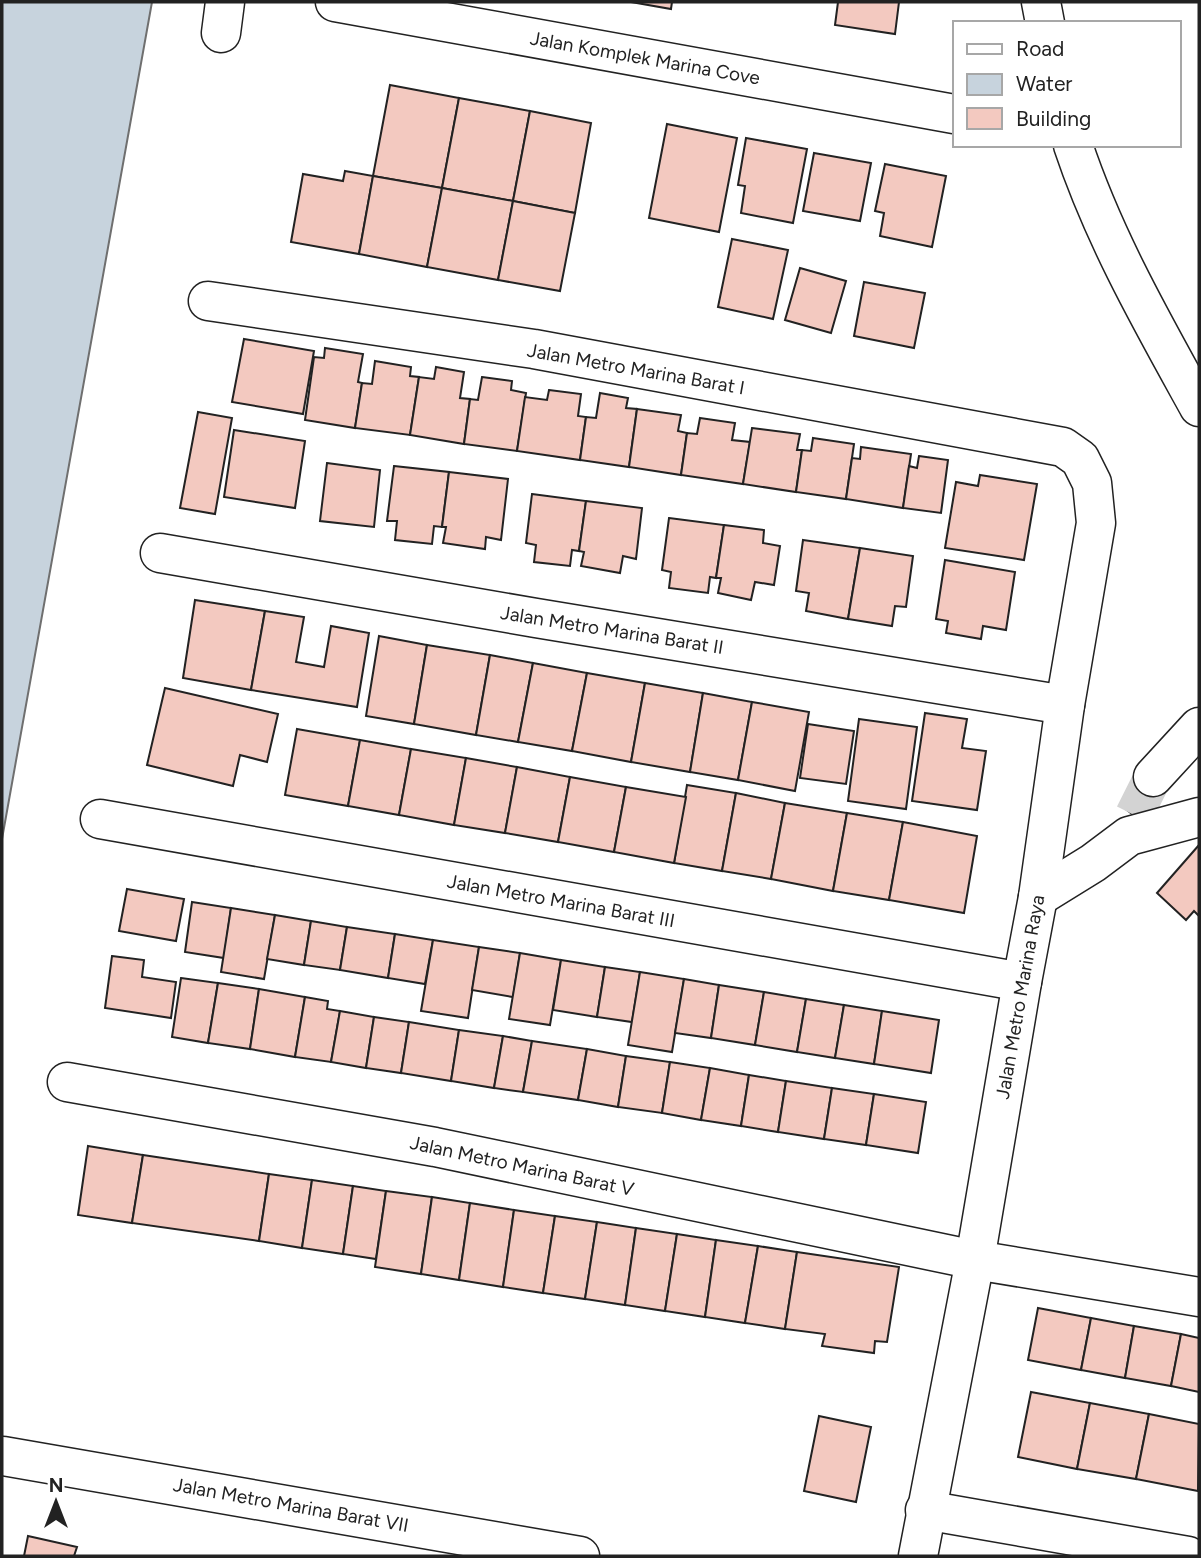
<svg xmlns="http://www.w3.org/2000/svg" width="1201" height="1558" font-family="Figtree,sans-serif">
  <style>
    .water { fill: #c7d3dd; stroke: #6f6f6f; stroke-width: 2 }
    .building { fill: #f3c9c0; stroke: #222; stroke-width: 2 }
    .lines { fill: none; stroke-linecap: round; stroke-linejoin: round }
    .minor-tunnel { stroke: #d3d3d3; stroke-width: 38; stroke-dasharray: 38 19; stroke-linecap: butt }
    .minor-casing { stroke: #222; stroke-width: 41 }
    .minor { stroke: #fff; stroke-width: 38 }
    .labels { text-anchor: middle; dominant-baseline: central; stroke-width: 5; stroke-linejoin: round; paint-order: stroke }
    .street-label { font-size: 19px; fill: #222; stroke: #fff }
  </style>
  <rect width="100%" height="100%" fill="#fff"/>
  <path class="water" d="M2 2H152L2 839Z"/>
  <g class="building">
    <path d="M631 2H672L671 9Z"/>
    <path d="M838 2H899L895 34 835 25Z"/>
    <path d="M390 85 459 98 442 188 373 176Z"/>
    <path d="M459 98 530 111 513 201 442 188Z"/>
    <path d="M530 111 591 123 575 213 513 201Z"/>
    <path d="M667 124 737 138 719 232 649 218Z"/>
    <path d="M746 138 807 149 793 223 741 213 745 186 738 185Z"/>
    <path d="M814 153 871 163 860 221 803 211Z"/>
    <path d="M885 164 946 176 932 247 880 236 884 213 875 211Z"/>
    <path d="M345 171 373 176 359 254 291 242 303 174 343 181Z"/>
    <path d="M373 176 442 188 427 267 359 254Z"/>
    <path d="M442 188 513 201 498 280 427 267Z"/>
    <path d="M513 201 575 213 560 291 498 280Z"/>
    <path d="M732 239 788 250 773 319 718 307Z"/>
    <path d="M800 268 846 281 831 333 785 320Z"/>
    <path d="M864 282 925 293 914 348 854 336Z"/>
    <path d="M244 339 314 351 303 414 232 402Z"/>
    <path d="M325 348 363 354 358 382 362 383 355 428 305 420 314 357 324 358Z"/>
    <path d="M375 361 411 367 410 376 419 377 410 435 355 428 362 383 372 384Z"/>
    <path d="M436 367 464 372 460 398 470 399 464 444 410 435 419 377 434 379Z"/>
    <path d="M482 377 512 381 511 390 526 393 517 451 464 444 470 399 478 400Z"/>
    <path d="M549 390 581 394 578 416 586 417 580 460 517 451 525 397 547 400Z"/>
    <path d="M600 393 628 398 626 408 637 409 629 467 580 460 586 417 596 418Z"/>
    <path d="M637 409 681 415 678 431 687 433 681 475 629 467Z"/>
    <path d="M198 412 232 418 215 514 180 508Z"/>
    <path d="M700 418 735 423 732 440 750 442 743 484 681 475 687 433 697 434Z"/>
    <path d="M752 428 800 434 797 450H802L796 492 743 484Z"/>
    <path d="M234 430 305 441 295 508 224 497Z"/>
    <path d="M813 438 854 444 846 499 796 492 802 450 811 451Z"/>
    <path d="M861 447 911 454 903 508 846 499 852 458 860 459Z"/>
    <path d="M919 456 948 460 941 513 903 508 909 466 917 468Z"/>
    <path d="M327 463 380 470 374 527 320 521Z"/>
    <path d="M394 466 449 472 442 527 434 526 432 544 395 540 397 521H387Z"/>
    <path d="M449 472 508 479 501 540 486 537 485 549 443 543 446 527H442Z"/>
    <path d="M980 475 1037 484 1024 560 945 548 956 482 978 486Z"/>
    <path d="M532 494 586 501 579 551 572 550 570 566 534 562 536 545 526 543Z"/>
    <path d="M586 501 642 508 636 559 623 556 620 573 581 566 584 552 579 551Z"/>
    <path d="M669 518 724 525 716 578 710 577 708 593 669 588 671 572 662 570Z"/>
    <path d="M724 525 764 530 763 543 780 546 774 585 755 582 751 600 718 593 721 578H716Z"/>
    <path d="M803 540 860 548 848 619 806 611 809 593 796 591Z"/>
    <path d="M860 548 913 556 906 607 895 606 892 626 848 619Z"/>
    <path d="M945 560 1015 572 1006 630 983 626 981 639 946 633 948 621 936 619Z"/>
    <path d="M195 600 265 611 251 690 183 678Z"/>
    <path d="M265 611 304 617 296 662 324 667 331 626 369 633 357 707 251 690Z"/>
    <path d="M379 636 427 645 414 724 366 716Z"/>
    <path d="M427 645 490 655 476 735 414 724Z"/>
    <path d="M490 655 533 663 518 742 476 735Z"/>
    <path d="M533 663 587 673 572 751 518 742Z"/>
    <path d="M587 673 645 683 631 762 572 751Z"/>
    <path d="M645 683 703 693 690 772 631 762Z"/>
    <path d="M165 688 278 714 267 762 240 755 233 786 147 765Z"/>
    <path d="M703 693 752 702 738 780 690 772Z"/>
    <path d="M752 702 809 712 795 791 738 780Z"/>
    <path d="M925 713 967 719 962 748 986 751 977 810 912 801Z"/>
    <path d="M859 719 917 727 906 809 848 801Z"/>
    <path d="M808 724 854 731 846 784 800 778Z"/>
    <path d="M297 729 360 740 348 806 285 795Z"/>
    <path d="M360 740 411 749 399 815 348 806Z"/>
    <path d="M411 749 466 758 454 825 399 815Z"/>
    <path d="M466 758 517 767 505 833 454 825Z"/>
    <path d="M517 767 570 777 558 842 505 833Z"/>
    <path d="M1148 773 1167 787 1141 821 1122 806Z"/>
    <path d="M570 777 626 787 614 852 558 842Z"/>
    <path d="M687 785 736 793 722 871 674 863Z"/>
    <path d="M626 787 686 797 674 863 614 852Z"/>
    <path d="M736 793 785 803 771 879 722 871Z"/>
    <path d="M785 803 847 813 833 891 771 879Z"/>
    <path d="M847 813 903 822 889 900 833 891Z"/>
    <path d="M903 822 977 836 964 913 889 900Z"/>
    <path d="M1199 845V916L1194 911 1186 920 1157 893Z"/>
    <path d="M127 889 184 899 176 941 119 931Z"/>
    <path d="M192 902 231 908 224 958 185 952Z"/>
    <path d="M231 908 275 915 264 979 221 972Z"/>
    <path d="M275 915 311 921 304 965 267 959Z"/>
    <path d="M311 921 347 927 340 970 304 965Z"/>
    <path d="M347 927 395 934 388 978 340 970Z"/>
    <path d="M395 934 433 940 425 984 388 978Z"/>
    <path d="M433 940 479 947 468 1018 421 1011Z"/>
    <path d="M479 947 520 953 513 997 472 990Z"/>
    <path d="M520 953 561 960 550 1025 509 1019Z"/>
    <path d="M112 956 144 960 142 977 176 982 171 1018 105 1008Z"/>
    <path d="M561 960 605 967 597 1017 553 1010Z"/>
    <path d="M605 967 640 972 632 1022 597 1017Z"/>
    <path d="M640 972 684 979 672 1052 628 1045Z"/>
    <path d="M181 978 218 983 208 1043 172 1037Z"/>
    <path d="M684 979 719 985 711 1038 675 1033Z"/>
    <path d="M218 983 259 989 250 1049 208 1043Z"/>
    <path d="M719 985 764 992 755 1045 711 1038Z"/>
    <path d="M259 989 305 997 295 1057 250 1049Z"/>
    <path d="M764 992 806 999 797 1052 755 1045Z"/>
    <path d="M305 997 328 1001 327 1009 340 1011 331 1062 295 1057Z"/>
    <path d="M806 999 844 1005 835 1058 797 1052Z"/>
    <path d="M844 1005 882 1011 874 1064 835 1058Z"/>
    <path d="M340 1011 374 1017 366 1068 331 1062Z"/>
    <path d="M882 1011 939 1020 931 1073 874 1064Z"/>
    <path d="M374 1017 409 1022 401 1073 366 1068Z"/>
    <path d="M409 1022 459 1030 451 1081 401 1073Z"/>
    <path d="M459 1030 503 1036 494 1088 451 1081Z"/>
    <path d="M503 1036 532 1041 523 1092 494 1088Z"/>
    <path d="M532 1041 587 1049 578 1100 523 1092Z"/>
    <path d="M587 1049 626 1056 618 1107 578 1100Z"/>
    <path d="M626 1056 670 1062 662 1113 618 1107Z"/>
    <path d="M670 1062 710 1068 701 1120 662 1113Z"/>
    <path d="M710 1068 749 1075 741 1126 701 1120Z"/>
    <path d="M749 1075 786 1081 778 1132 741 1126Z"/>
    <path d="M786 1081 832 1088 824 1139 778 1132Z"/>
    <path d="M832 1088 874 1094 866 1145 824 1139Z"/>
    <path d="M874 1094 926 1102 918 1153 866 1145Z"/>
    <path d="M88 1146 143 1155 132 1223 78 1215Z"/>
    <path d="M143 1155 269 1174 259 1241 132 1223Z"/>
    <path d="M269 1174 312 1180 302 1248 259 1241Z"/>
    <path d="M312 1180 353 1186 343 1254 302 1248Z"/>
    <path d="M353 1186 386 1191 376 1259 343 1254Z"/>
    <path d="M386 1191 432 1197 421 1274 375 1267Z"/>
    <path d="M432 1197 470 1203 459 1280 421 1274Z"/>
    <path d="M470 1203 514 1210 503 1287 459 1280Z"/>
    <path d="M514 1210 555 1216 543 1293 503 1287Z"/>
    <path d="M555 1216 597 1222 585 1299 543 1293Z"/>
    <path d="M597 1222 636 1228 625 1305 585 1299Z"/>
    <path d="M636 1228 677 1234 665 1311 625 1305Z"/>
    <path d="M677 1234 716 1240 705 1317 665 1311Z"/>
    <path d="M716 1240 758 1246 745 1323 705 1317Z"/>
    <path d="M758 1246 797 1252 785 1329 745 1323Z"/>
    <path d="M797 1252 899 1267 887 1342 875 1341 874 1353 822 1346 825 1334 785 1329Z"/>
    <path d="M1038 1308 1091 1318 1081 1370 1028 1360Z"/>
    <path d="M1091 1318 1134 1326 1125 1378 1081 1370Z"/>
    <path d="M1134 1326 1181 1334 1171 1386 1125 1378Z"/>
    <path d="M1181 1334 1199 1338V1392L1171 1386Z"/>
    <path d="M1031 1392 1090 1403 1077 1469 1018 1457Z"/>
    <path d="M1090 1403 1149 1414 1136 1479 1077 1469Z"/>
    <path d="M1149 1414 1199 1424 1198 1491 1136 1479Z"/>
    <path d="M819 1416 871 1427 856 1502 804 1491Z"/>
    <path d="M28 1536 77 1547 74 1556H24Z"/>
  </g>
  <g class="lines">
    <path class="minor-tunnel" d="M1134 815 1153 777"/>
    <defs>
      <g id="minor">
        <path d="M335 2 954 114"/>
        <path d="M1041 2 1045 23"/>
        <path d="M221 33 225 2"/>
        <path d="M1073 145C1104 238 1152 322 1199 407"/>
        <path d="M208 301 534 349 1063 447 1080 459 1092 483 1096 523 1065 705 1038 897 1022 982 975 1260 918 1556"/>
        <path d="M160 553 536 618 1065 705"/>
        <path d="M1153 777 1199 727"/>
        <path d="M100 819 1022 982"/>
        <path d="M1038 897 1093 863 1129 836 1199 817"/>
        <path d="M67 1082 435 1147 975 1260 1199 1297"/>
        <path d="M3 1456 580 1556"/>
        <path d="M925 1510 1188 1556"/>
      </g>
    </defs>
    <use href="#minor" class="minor-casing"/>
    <use href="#minor" class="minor"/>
  </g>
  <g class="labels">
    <g class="street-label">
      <text transform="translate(645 58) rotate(10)">Jalan Komplek Marina Cove</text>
      <text transform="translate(636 369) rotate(10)">Jalan Metro Marina Barat I</text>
      <text transform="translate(612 630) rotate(9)">Jalan Metro Marina Barat II</text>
      <text transform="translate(561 901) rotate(10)">Jalan Metro Marina Barat III</text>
      <text transform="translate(1020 997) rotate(-80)">Jalan Metro Marina Raya</text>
      <text transform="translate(522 1166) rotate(12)">Jalan Metro Marina Barat V</text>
      <text transform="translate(291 1505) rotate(10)">Jalan Metro Marina Barat VII</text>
    </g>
  </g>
  <rect width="1201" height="1558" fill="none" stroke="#222222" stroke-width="7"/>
  <rect x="953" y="21" width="228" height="126" fill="#ffffff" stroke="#a7a7a7" stroke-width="2"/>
  <rect x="967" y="44" width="35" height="10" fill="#ffffff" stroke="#a7a7a7" stroke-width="2"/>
  <text x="1016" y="56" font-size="21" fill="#222222">Road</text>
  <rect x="967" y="74" width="35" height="21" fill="#c7d3dd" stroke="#a7a7a7" stroke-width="2"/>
  <text x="1016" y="91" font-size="21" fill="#222222">Water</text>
  <rect x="967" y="108" width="35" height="21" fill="#f3c9c0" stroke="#a7a7a7" stroke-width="2"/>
  <text x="1016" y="126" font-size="21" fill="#222222">Building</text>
  <g transform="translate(56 1502)" stroke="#ffffff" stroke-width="5" paint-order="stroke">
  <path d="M0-5L12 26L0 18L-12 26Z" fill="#222222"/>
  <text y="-10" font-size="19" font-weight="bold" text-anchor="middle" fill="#222222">N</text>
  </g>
</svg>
